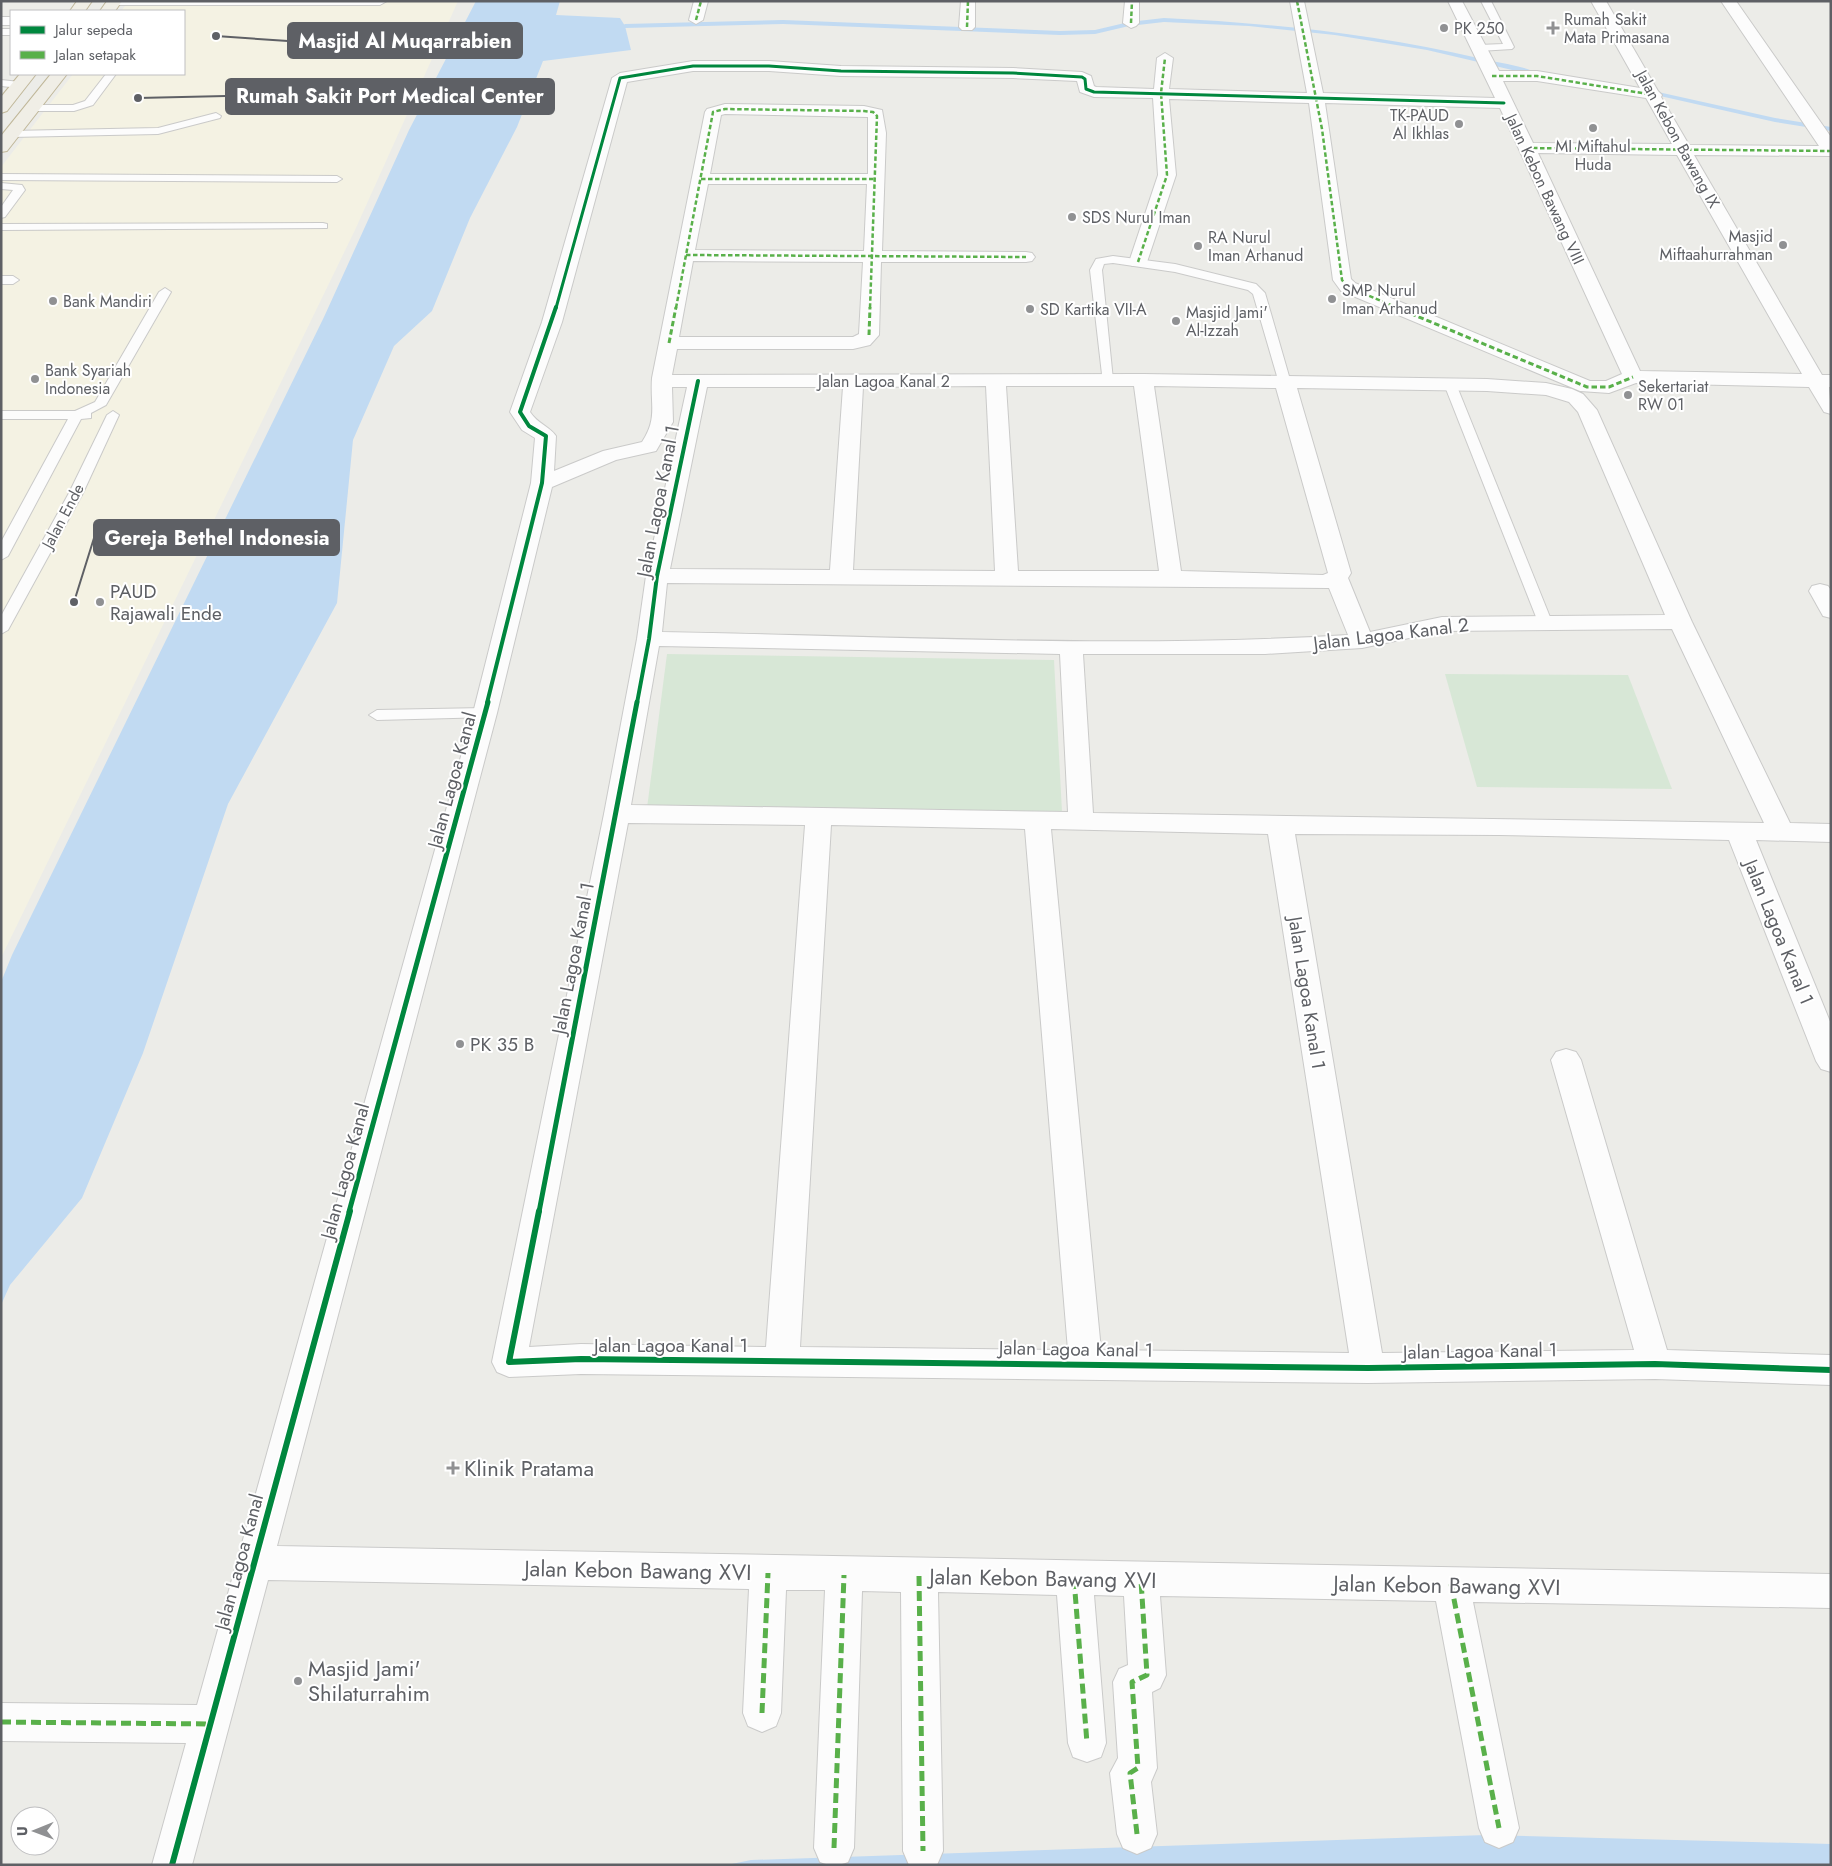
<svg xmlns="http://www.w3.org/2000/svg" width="1832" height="1866" font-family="Jost,sans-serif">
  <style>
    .commercial { fill: #f4f2e3 }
    .green { fill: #d7e7d6 }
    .water { fill: #c1daf2 }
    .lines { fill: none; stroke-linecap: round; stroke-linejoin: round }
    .stream { fill: #c1daf2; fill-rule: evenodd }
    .service-casing { stroke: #cacac9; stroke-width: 2 }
    .minor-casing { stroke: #cacac9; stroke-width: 2 }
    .trunk-casing { stroke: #c0b799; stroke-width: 2 }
    .service { fill: #fcfcfc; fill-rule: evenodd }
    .minor { fill: #fcfcfc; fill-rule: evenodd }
    .trunk { fill: #f0eee6; fill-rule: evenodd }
    .quiet-far2 { stroke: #59b04a; stroke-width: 2.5; stroke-dasharray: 4.5 2.5; stroke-linecap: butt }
    .quiet-far1 { stroke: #59b04a; stroke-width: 3; stroke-dasharray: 5.5 3; stroke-linecap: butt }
    .quiet { stroke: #59b04a; stroke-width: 5; stroke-dasharray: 10 5; stroke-linecap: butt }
    .cycleway-far3-casing { stroke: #fff; stroke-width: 5 }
    .cycleway-far2-casing { stroke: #fff; stroke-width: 6 }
    .cycleway-far1-casing { stroke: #fff; stroke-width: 8 }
    .cycleway-casing { stroke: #fff; stroke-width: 9 }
    .cycleway-far3 { stroke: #00873e; stroke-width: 3 }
    .cycleway-far2 { stroke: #00873e; stroke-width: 4 }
    .cycleway-far1 { stroke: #00873e; stroke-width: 5 }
    .cycleway { stroke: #00873e; stroke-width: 6 }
    .poi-dot { fill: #909193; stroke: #fff; stroke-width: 2 }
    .labels { text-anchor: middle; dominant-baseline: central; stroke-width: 4; stroke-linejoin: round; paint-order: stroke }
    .far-poi-label { font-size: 16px; fill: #5e6065; stroke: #fff; text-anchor: start }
    .far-street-label { font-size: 16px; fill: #5e6065; stroke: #fff }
    .street-label { font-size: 19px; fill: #5e6065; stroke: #fff }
    .poi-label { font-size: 19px; fill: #5e6065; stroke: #fff; text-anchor: start }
    .near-poi-label { font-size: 22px; fill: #5e6065; stroke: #fff; text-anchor: start }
    .near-street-label { font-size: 22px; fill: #5e6065; stroke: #fff }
    .leader { fill: none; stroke: #5e6065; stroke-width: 2 }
    .callout-dot { fill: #5e6065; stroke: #fff; stroke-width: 2 }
    .callout { fill: #5e6065; stroke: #5e6065; stroke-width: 2 }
    .callout-label { font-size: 20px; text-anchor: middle; font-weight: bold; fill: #fff }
  </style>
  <rect width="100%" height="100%" fill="#ecece8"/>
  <path class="commercial" d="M129 1H458L355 230 1 958V167L73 74H184V11H121Z"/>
  <g class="green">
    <path d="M667 654 1054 660 1062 812 647 808Z"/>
    <path d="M1445 674 1628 675 1672 789 1477 787Z"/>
  </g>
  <g class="water">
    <path d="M476 1H560L556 15 620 18 625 26 631 50 543 61 517 127 470 218 432 311 394 346 353 440 337 603 228 804 143 1053 82 1198 10 1285 1 1305V982L12 955 324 317 409 130Z"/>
    <path d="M1486 1835 1831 1844V1865H727L751 1860Z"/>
  </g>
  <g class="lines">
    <g class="stream">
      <path d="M1164 18C1270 23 1374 34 1478 58 1493 62 1526 66 1537 73L1534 75 1427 50 1335 35 1249 26 1164 22 1129 26 1095 34 1060 35 783 24 625 28 622 26 625 24 783 20 1060 31 1095 30 1129 22Z"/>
      <path d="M1649 90 1775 118 1831 127V131L1775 122 1647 93 1646 92Z"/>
    </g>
    <defs>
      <g id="service">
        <path d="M1481 1H1491L1514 47 1512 49 1479 51 1474 48 1479 45 1503 44Z"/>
        <rect x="1" y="29" width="10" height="6"/>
        <path d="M106 74H116L93 105 74 111H32L27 108 32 105H73L85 101Z"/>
        <path d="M1 80 20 82 25 85 20 88 1 86Z"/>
        <path d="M216 113 221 116 220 118 158 134 11 137 6 134 11 131 158 128Z"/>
        <path d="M1 174 337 176 342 179 337 182 1 180Z"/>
        <path d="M1 183 22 185 25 190 5 217 1 218V207L13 190 1 189Z"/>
        <path d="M323 223 327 224V228L1 230V224Z"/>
        <path d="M1113 256 1175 264 1256 284 1265 293 1291 383 1289 386H1281L1279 383 1253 294 1248 290 1175 272 1113 263 1104 264 1102 270 1113 380 1107 384 1103 383 1090 270 1096 259Z"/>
        <path d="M1 276H13L19 280 13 284H1Z"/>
        <path d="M165 288 171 292 106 405 91 413V418L81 419 8 556 1 560V542L68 419H1V411H75L95 402 159 292Z"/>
        <path d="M1450 380 1456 384 1552 622 1550 625H1540L1538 622 1444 384Z"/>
        <path d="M113 411 119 415 83 493 8 630 1 634V616L69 493 107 415Z"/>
        <path d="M485 708 493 713 491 717 377 720 369 715 377 710Z"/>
      </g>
      <g id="minor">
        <path d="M108 1H387L380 5H115Z"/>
        <path d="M694 1H708L703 20 696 24 689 20Z"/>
        <path d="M961 1H975V27L972 30H962L959 27Z"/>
        <path d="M1125 1H1139V23L1136 26 1131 28 1123 23Z"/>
        <path d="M1290 1H1304L1323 93 1495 98 1448 1H1462L1499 71H1537L1640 88 1591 1H1606L1658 91 1662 95 1661 97 1689 145 1819 146 1721 1H1736L1831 137V156L1694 155 1822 375H1831V387H1829L1831 414 1824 412 1809 387 1636 383 1609 393 1580 391 1341 291 1333 280 1309 103 1169 99 1176 175 1147 262 1144 266H1132L1129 262 1158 175 1153 98 1094 97 1080 92 1077 81 1013 78 841 76 769 71H693L627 82 562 322 530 412C538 424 549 426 556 436L554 471 603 451 642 442C658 418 650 404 652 378L705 112 707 109 725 104 864 106 882 110 886 133 882 251 1026 252 1032 253 1035 257 1032 261 1026 262H881L879 335 870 345 853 349H677L672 375 1143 374 1487 379 1546 383 1572 389 1583 394 1597 410 1692 622 1790 823 1831 824V842L1756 840 1831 1024V1072L1821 1069 1816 1061 1729 840 1499 835 1295 834 1382 1353 1634 1350 1551 1060 1556 1052 1566 1049 1576 1052 1581 1060 1667 1350 1831 1355V1385L1655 1379 1368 1383 581 1374 509 1377 497 1372 492 1362 604 814 637 639 646 576 687 387H672L673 422 656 451 616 460 552 487 497 713 277 1546 1831 1574V1608L1473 1602 1519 1828 1513 1842 1499 1848 1485 1842 1479 1828 1436 1601 1160 1596 1166 1675 1160 1688 1152 1692 1157 1768 1151 1782 1157 1834 1151 1848 1137 1854 1123 1848 1117 1834 1110 1773 1118 1758 1113 1682 1119 1669 1128 1665 1124 1596 1094 1595 1106 1743 1101 1757 1087 1762 1073 1757 1068 1743 1057 1595 938 1592 943 1851 937 1865H909L903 1851 901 1592 862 1591 854 1848 848 1862C839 1866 829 1866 820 1862L814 1848 825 1590H786L781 1713 776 1726 762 1732 748 1726 743 1713 749 1589 268 1580 192 1865H152L186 1743 1 1741V1703L197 1705 473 713 531 483 535 438 522 430 510 412 542 322 612 78 620 73 693 61H769L841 66 1013 68 1082 72 1091 76 1094 86 1096 87 1154 89 1157 58 1165 53 1173 58 1169 89 1307 93ZM1503 81H1537L1646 98 1672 144 1533 143ZM1325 103 1500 108 1622 374 1606 381H1590L1355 283 1351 279ZM725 114 868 117V174H710L721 115ZM1538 153 1677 155 1802 374 1640 371ZM708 184H867L864 251 695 250ZM693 261 863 262 859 334 853 337H679ZM986 386 995 571 853 570 863 387ZM1006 386H1134L1159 571H1018ZM1154 386 1276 388 1328 573 1323 575 1181 571ZM707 387H843L830 570 670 569ZM1297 388 1487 391 1546 395 1569 402 1578 412 1665 615 1442 617 1370 632 1348 578 1351 573ZM667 583 1329 588 1348 635C1120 649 890 636 662 632ZM1672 629 1764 823 1093 813 1083 654H1265L1362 648 1442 631ZM659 646 1060 654 1068 812 631 805ZM628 823 805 825 766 1347 581 1344 529 1347ZM831 825 1025 829 1068 1350 800 1347ZM1051 829 1268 834 1349 1353 1101 1350Z"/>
        <rect x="1" y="17" width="10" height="8"/>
        <path d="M1820 584 1828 586 1831 590V618L1823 616 1809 591 1812 586Z"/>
      </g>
      <g id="trunk">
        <path d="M77 1H92L85 11H70Z"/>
        <path d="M107 1H122L115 11H100Z"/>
        <path d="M20 74H36L7 111 1 113V97Z"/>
        <path d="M51 74H67L7 151 1 152V136Z"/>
      </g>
    </defs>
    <use href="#service" class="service-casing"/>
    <use href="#minor" class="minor-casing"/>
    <use href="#trunk" class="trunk-casing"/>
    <use href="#service" class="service"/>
    <use href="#minor" class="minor"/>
    <use href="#trunk" class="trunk"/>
    <g class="quiet-far2">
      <path d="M1297 1 1322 129 1342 280 1348 287 1398 308"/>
      <path d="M696 20 701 1"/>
      <path d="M1131 23 1132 1"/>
      <path d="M967 27 968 1"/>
      <path d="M1492 76H1537L1654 95"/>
      <path d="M1526 148 1831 151"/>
      <path d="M701 179H875"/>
      <path d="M686 255 1026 257"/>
      <path d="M1138 262 1167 175 1161 93 1165 58"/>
      <path d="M676 308 713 112 725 109 864 111 873 112 877 116 870 308"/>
    </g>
    <g class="quiet-far1">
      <path d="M1395 307 1587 387H1609L1633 377"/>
      <path d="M869 335 870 307"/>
      <path d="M669 343 676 307"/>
    </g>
    <g class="quiet">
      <path d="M919 1576 923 1851"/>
      <path d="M1074 1579 1087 1743"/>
      <path d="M1451 1584 1499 1828"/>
      <path d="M762 1713 768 1573"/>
      <path d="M1 1722 211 1724"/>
      <path d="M1137 1834 1130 1773 1138 1768 1132 1682 1147 1675 1141 1580"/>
      <path d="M834 1848 844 1575"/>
    </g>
    <defs>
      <path id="cycleway-far3" d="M556 308 620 78 693 66H769L841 71 1013 73 1082 77 1085 79 1086 89 1094 92 1504 103"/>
      <g id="cycleway-far2">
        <path d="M487 703 542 483 546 436 529 426 520 412 556 307"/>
        <path d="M637 703 649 639 657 576 698 381"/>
      </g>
      <g id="cycleway-far1">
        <path d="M349 1212 488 702"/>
        <path d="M539 1212 637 702"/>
      </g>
      <g id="cycleway">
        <path d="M539 1211 509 1362 581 1359 1368 1368 1655 1364 1831 1370"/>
        <path d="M172 1865 350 1211"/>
      </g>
    </defs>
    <use href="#cycleway-far3" class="cycleway-far3-casing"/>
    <use href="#cycleway-far2" class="cycleway-far2-casing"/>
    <use href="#cycleway-far1" class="cycleway-far1-casing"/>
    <use href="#cycleway" class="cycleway-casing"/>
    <use href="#cycleway-far3" class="cycleway-far3"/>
    <use href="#cycleway-far2" class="cycleway-far2"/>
    <use href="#cycleway-far1" class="cycleway-far1"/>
    <use href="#cycleway" class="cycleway"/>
  </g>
  <g class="poi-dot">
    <circle cx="1444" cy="28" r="5"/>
    <path d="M1550.5 20.5h5v5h5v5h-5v5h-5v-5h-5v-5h5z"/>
    <circle cx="1459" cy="124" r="5"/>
    <circle cx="1593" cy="128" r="5"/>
    <circle cx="1072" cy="217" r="5"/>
    <circle cx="1783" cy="245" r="5"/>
    <circle cx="1198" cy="246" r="5"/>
    <circle cx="1332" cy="299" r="5"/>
    <circle cx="53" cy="301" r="5"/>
    <circle cx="1030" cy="309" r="5"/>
    <circle cx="1176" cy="321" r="5"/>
    <circle cx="35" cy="379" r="5"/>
    <circle cx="1628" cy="395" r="5"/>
    <circle cx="100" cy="602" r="5"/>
    <circle cx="460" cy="1044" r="5"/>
    <path d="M450.5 1460.5h5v5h5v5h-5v5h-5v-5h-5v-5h5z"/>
    <circle cx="298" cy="1681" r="5"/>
  </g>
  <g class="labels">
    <g class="far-poi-label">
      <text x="1564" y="19">Rumah Sakit<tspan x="1564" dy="18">Mata Primasana</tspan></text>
      <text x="1454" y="28">PK 250</text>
      <text x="1449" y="115" text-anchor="end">TK-PAUD<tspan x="1449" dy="18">Al Ikhlas</tspan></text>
      <text x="1593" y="146" text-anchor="middle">MI Miftahul<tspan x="1593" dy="18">Huda</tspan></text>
      <text x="1082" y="217">SDS Nurul Iman</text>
      <text x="1773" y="236" text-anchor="end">Masjid<tspan x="1773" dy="18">Miftaahurrahman</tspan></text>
      <text x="1208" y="237">RA Nurul<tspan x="1208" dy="18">Iman Arhanud</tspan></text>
      <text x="1342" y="290">SMP Nurul<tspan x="1342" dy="18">Iman Arhanud</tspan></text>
      <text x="63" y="301">Bank Mandiri</text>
      <text x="1040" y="309">SD Kartika VII-A</text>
      <text x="1186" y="312">Masjid Jami'<tspan x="1186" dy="18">Al-Izzah</tspan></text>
      <text x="45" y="370">Bank Syariah<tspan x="45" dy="18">Indonesia</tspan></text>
      <text x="1638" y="386">Sekertariat<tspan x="1638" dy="18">RW 01</tspan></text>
    </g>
    <g class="far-street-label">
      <text transform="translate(1678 139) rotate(61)">Jalan Kebon Bawang IX</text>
      <text transform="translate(1545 189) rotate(65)">Jalan Kebon Bawang VIII</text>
      <text x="884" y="381">Jalan Lagoa Kanal 2</text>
      <text transform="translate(63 516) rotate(-62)">Jalan Ende</text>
    </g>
    <g class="street-label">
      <text transform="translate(658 501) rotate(-79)">Jalan Lagoa Kanal 1</text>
      <text transform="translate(1391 634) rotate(-7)">Jalan Lagoa Kanal 2</text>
      <text transform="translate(452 780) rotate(-75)">Jalan Lagoa Kanal</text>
      <text transform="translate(1779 932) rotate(68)">Jalan Lagoa Kanal 1</text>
      <text transform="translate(573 958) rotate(-79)">Jalan Lagoa Kanal 1</text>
      <text transform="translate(1307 993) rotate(81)">Jalan Lagoa Kanal 1</text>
      <text transform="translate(345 1171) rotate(-75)">Jalan Lagoa Kanal</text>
      <text x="671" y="1345">Jalan Lagoa Kanal 1</text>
      <text transform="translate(1076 1349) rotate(1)">Jalan Lagoa Kanal 1</text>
      <text transform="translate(1480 1351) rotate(-1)">Jalan Lagoa Kanal 1</text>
      <text transform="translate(239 1562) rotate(-75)">Jalan Lagoa Kanal</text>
    </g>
    <g class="poi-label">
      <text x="110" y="591">PAUD<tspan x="110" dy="22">Rajawali Ende</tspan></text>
      <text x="470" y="1044">PK 35 B</text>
    </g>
    <g class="near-poi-label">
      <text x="464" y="1468">Klinik Pratama</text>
      <text x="308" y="1668">Masjid Jami'<tspan x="308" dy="25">Shilaturrahim</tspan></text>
    </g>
    <g class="near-street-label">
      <text transform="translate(638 1570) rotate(1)">Jalan Kebon Bawang XVI</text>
      <text transform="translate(1043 1578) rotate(1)">Jalan Kebon Bawang XVI</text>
      <text transform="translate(1447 1585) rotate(1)">Jalan Kebon Bawang XVI</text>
    </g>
  </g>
  <path class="leader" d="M216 36L288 41M138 98L226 96M74 602L94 538"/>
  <g class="callout-dot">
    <circle cx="216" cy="36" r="5"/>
    <circle cx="138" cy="98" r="5"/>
    <circle cx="74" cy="602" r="5"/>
  </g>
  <g class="callout">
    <rect x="288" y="23" width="234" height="35" rx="5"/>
    <rect x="226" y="79" width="328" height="35" rx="5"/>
    <rect x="94" y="520" width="245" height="35" rx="5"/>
  </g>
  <g class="callout-label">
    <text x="405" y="48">Masjid Al Muqarrabien</text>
    <text x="390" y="103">Rumah Sakit Port Medical Center</text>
    <text x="217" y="545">Gereja Bethel Indonesia</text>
  </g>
  <rect width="1832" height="1866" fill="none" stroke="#5e6065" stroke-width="5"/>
  <rect x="10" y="10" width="175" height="65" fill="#ffffff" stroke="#bfbfc1"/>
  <rect x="20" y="26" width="25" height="8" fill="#00873e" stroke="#bfbfc1"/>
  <text x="55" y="35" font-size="15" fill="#5e6065">Jalur sepeda</text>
  <rect x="20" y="51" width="25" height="8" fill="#59b04a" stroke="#bfbfc1"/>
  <text x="55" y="60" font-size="15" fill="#5e6065">Jalan setapak</text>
  <g transform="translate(35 1831) rotate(269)"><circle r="24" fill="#ffffff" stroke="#bfbfc1"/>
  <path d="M0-4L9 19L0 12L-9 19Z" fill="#909193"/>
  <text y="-8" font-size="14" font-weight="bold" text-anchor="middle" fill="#5e6065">U</text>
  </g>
</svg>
